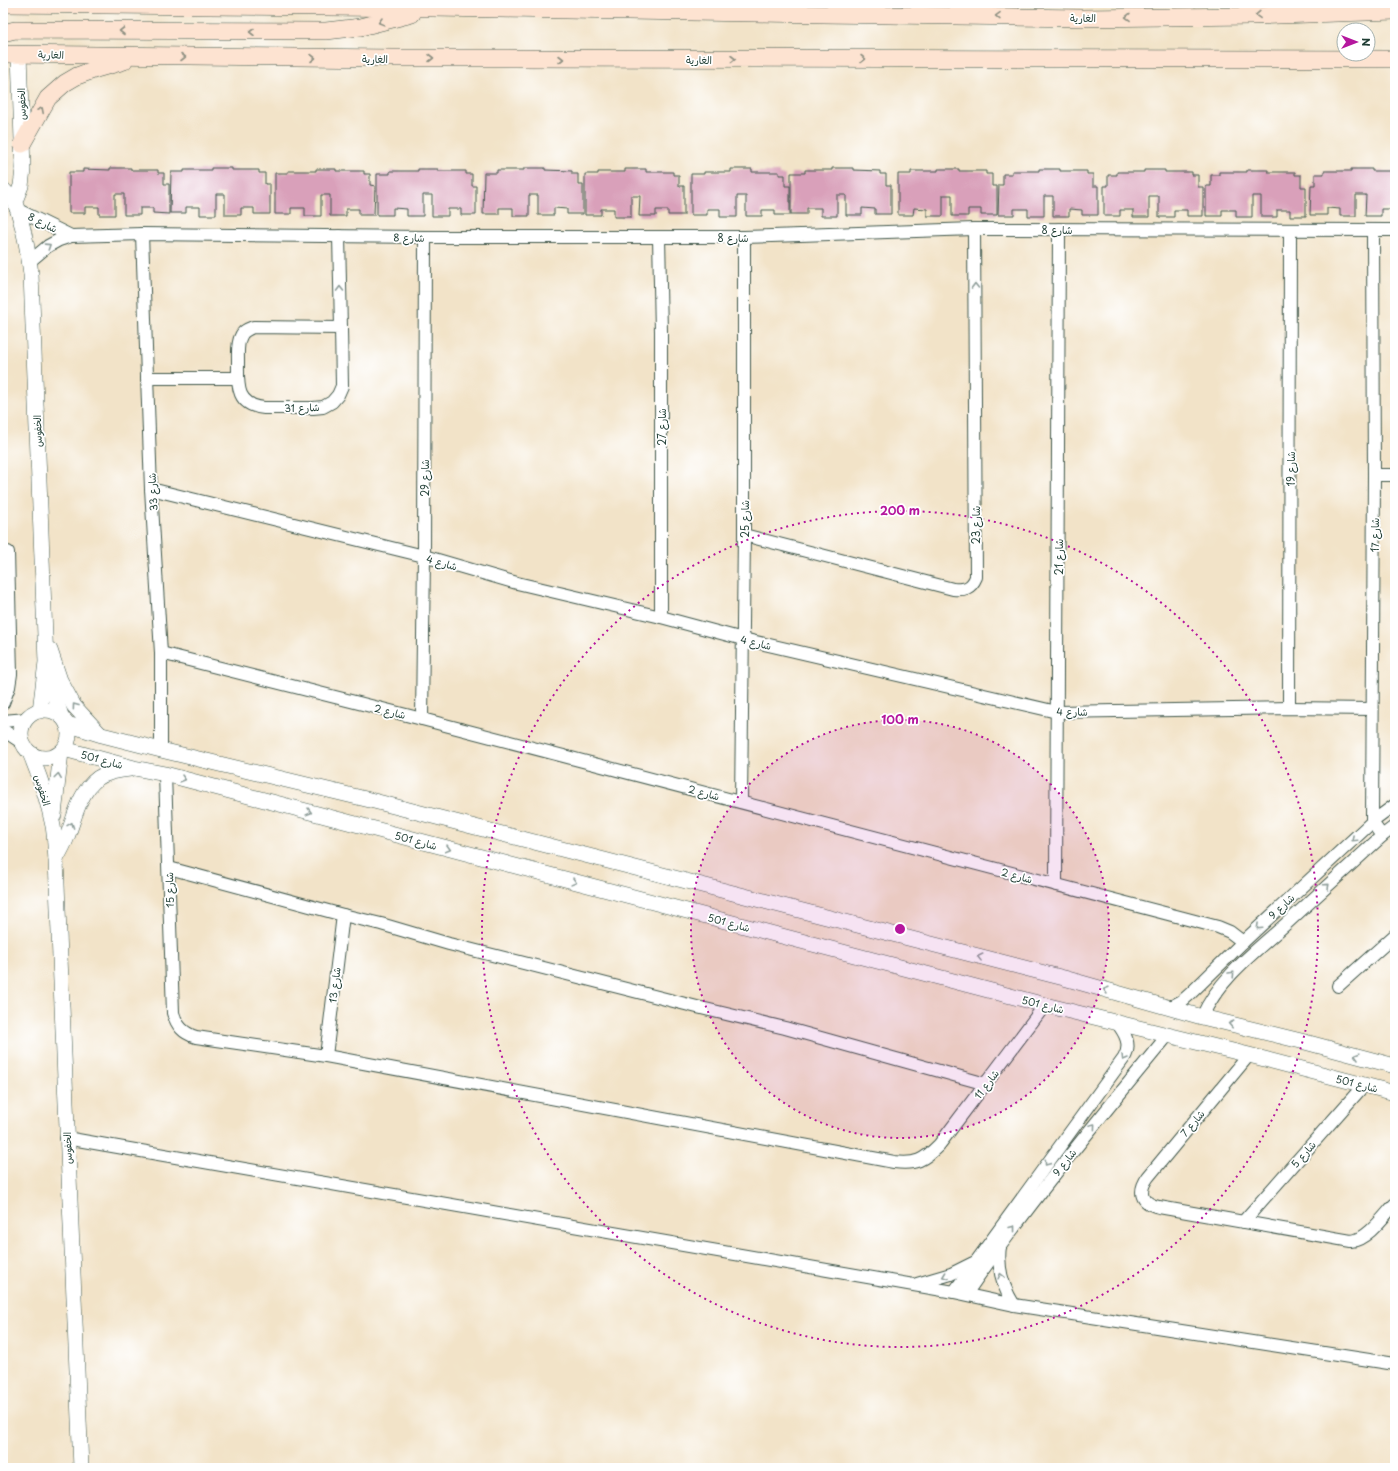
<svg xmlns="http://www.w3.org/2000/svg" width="1398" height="1471" font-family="'Playpen Sans','Playpen Sans Arabic',sans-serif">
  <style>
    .building { fill: #d9a0ba }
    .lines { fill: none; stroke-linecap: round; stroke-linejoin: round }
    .minor-casing { stroke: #3f564a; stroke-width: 14 }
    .tertiary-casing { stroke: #3f564a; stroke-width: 16 }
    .secondary-casing { stroke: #3f564a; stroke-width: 18 }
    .minor { stroke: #fff; stroke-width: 12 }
    .tertiary { stroke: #fff; stroke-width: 15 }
    .secondary { stroke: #fde3d1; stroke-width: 17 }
    .oneway { stroke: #8e9082 }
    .oneway2 { stroke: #8f9e9a }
    .ring { fill: none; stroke: #b5179e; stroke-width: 2; stroke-dasharray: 2 4 }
    .labels { text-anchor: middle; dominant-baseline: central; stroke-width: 3.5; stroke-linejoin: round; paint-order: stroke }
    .street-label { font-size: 10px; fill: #1f3d34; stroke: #fff }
    .centre { fill: #b5179e; stroke: #fff; stroke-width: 2 }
    .ring-label { font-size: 12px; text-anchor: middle; font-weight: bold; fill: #b5179e; stroke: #fff; stroke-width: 3.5; stroke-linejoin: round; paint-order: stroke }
  </style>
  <rect width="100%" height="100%" fill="#fff"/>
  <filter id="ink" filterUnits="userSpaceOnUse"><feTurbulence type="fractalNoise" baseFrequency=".025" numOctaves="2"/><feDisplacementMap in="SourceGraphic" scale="8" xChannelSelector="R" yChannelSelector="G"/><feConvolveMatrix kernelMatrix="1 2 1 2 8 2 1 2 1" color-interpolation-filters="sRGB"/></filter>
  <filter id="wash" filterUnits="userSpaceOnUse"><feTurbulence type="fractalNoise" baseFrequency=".012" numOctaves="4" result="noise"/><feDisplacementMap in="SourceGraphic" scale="16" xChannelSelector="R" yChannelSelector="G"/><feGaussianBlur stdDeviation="0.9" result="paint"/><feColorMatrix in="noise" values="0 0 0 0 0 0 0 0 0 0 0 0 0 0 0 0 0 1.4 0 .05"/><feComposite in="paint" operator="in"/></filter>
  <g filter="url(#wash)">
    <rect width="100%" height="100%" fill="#f2e3c8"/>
    <g id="blocks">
      <g class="building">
        <path d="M110 168H131V170H158V173H164V184H169V214L153 213V208H140V215H124V194H115V215H99V207H85V213H69V172H83V169L110 170Z"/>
        <path d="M211 168H232V170H259V173H265V184H270V214H254V208H241V215H225V194H216V215H200V207H186V213H170L171 172H184V170H211Z"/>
        <path d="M524 168H545V170L572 171V174H578V185H583V214H567V209L554 208V215H538V195H529V216H513V208H499V214H483L484 173H497V170H524Z"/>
        <path d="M832 168H853V170L880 171V174H886V185H891V214H875V209L862 208V215H846V195H837V216H821V208H807V214H791V173H805V170H832Z"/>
        <path d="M316 169H336V171H364V174H370V185L375 186 374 215H359V209H346V216H330V195H321V216H305V208H291V214H275V173H288V171H316Z"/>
        <path d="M418 169H438V171H466V174H472V186H476V215H461V209H448V216H432V195H423V216H407V209L393 208V215H377V174H390V171H418Z"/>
        <path d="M625 169H646V172H673V175H679V186H684V215H668V210H656V216H639L640 196H631V217H614V209H601V215H585V174H598V172H625Z"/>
        <path d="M731 169H752V172H779V175H785V186H790V215H775V210H762V216H746V196H737V217H720V209H707V215H691V174H704V172H731Z"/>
        <path d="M938 169H959V171H986V174H992V186H997V215H981V209H968V216H952V195H943V216H927V209L914 208 913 215H898V174H911V171H938Z"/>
        <path d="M1039 169H1060V171H1087V174H1093V186H1098V215H1082V210L1069 209V216H1053V196H1044V216H1028V209H1014V215H998L999 185H1003V174H1012V171H1039Z"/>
        <path d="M1351 169H1372V171H1395V209H1381V216H1365L1366 195H1356V216H1340V209L1327 208V215H1310L1311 185H1315V174H1324V171H1351Z"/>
        <path d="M1144 170H1165V172H1192V175H1198V187H1203V216H1187V210H1174V217H1159V196H1149V217H1133V210H1120V216H1104V186H1108V175H1117V172H1144Z"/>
        <path d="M1247 170H1268V172H1295V175H1301V187H1306V216H1290V210H1277V217H1261V196H1252V217H1236V210H1222V216H1206V186H1211V175H1219V172H1247Z"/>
      </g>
    </g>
  </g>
  <g filter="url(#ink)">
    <use href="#blocks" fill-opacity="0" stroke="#3f564a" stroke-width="1"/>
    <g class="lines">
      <defs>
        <g id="minor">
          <path d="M16 209 71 236"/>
          <path d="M1373 231 1374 475 1372 822 1382 836"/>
          <path d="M142 234 151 489 161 653V750"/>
          <path d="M339 236 341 328"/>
          <path d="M659 237 661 332V617"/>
          <path d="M29 262 48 246 59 240 71 236 142 234 425 237H744L974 229 1395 230"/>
          <path d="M253 327 341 328 342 386 338 395 332 402 323 407 313 408H264C235 405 238 384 238 361 238 353 237 343 241 336 243 331 248 329 253 327Z"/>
          <path d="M147 378H238"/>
          <path d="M1374 475H1395"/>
          <path d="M151 489 424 556 517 583 661 617 743 639 1057 712 1289 708 1372 709"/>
          <path d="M744 535 953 589C964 590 971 589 976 577L974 229"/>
          <path d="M161 653 422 719 1218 927 1230 932 1243 942"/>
          <path d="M3 703 9 687 11 674 8 552"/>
          <path d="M1289 708 1290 231"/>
          <path d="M422 719 424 556 425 237"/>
          <path d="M3 721 27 719"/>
          <path d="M3 730 24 744"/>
          <path d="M165 774 173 1013C177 1026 183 1033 196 1037L326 1056 894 1162C916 1165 924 1160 939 1145L1045 1005"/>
          <path d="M741 802 744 535V237"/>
          <path d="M169 868 343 915 381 924 449 944 697 1007 785 1028 986 1084"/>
          <path d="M1056 885 1059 229"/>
          <path d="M1338 986 1395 935"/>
          <path d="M1169 1008 1182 1001 1190 994 1243 942 1372 822 1395 805"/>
          <path d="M1202 1017C1219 978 1256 951 1287 923 1319 894 1350 865 1382 836L1395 826"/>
          <path d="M1249 1055 1148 1177C1138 1191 1140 1203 1159 1207L1351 1241C1367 1240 1384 1216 1395 1204"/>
          <path d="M326 1056 343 915"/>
          <path d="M66 1138 954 1292 1014 1305 1395 1364"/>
          <path d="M1243 1222 1364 1085"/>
          <path d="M1000 1246C997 1268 1002 1286 1014 1305"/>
          <path d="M917 1284 951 1274 973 1263"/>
          <path d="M954 1292 1124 1058C1132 1045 1125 1033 1117 1023"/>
          <path d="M966 1294C1028 1204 1098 1120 1168 1035"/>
        </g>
        <g id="tertiary">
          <path d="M3 189C6 193 13 198 15 203 24 226 28 250 31 274L46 662 40 711"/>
          <path d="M15 201 21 186 23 169 19 54"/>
          <path d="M50 650 60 680 74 706 99 733"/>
          <path d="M48 673 61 716"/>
          <circle cx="45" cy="734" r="24"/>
          <path d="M67 724 102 735 161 750 374 801 1064 978 1202 1017 1305 1042 1395 1066"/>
          <path d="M64 749 134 768 165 774 1045 1005 1249 1055 1395 1093"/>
          <path d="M30 753C40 777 48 801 53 826 55 837 55 849 56 860L81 1468"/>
          <path d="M54 815 61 752"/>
          <path d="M56 859C60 852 64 845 67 837 75 817 79 792 98 778 107 772 119 770 130 769"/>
        </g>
        <g id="secondary">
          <path d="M3 4 432 8 1082 18 1253 16 1395 11"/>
          <path d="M3 33 15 30 326 31 361 27 412 14"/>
          <path d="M3 54 392 58 1395 59"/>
          <path d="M22 144 48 98 65 83 77 76 96 69 124 61"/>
        </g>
      </defs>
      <use href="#minor" class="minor-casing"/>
      <use href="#tertiary" class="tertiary-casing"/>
      <use href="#secondary" class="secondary-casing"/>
      <use href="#minor" class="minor"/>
      <use href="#tertiary" class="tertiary"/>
      <use href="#secondary" class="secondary"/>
    </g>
    <defs><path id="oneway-chevron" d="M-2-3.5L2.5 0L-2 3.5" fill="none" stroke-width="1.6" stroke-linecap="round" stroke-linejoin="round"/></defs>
    <g class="oneway">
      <use href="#oneway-chevron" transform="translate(1258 15) rotate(178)"/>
      <use href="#oneway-chevron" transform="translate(998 16) rotate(-179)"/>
      <use href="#oneway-chevron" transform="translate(1128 17) rotate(179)"/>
      <use href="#oneway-chevron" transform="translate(381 22) rotate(165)"/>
      <use href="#oneway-chevron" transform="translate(122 31) rotate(-180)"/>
      <use href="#oneway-chevron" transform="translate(252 32) rotate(-180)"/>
      <use href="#oneway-chevron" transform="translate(183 57)"/>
      <use href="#oneway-chevron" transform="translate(313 58)"/>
      <use href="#oneway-chevron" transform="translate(431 58)"/>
      <use href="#oneway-chevron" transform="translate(561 59)"/>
      <use href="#oneway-chevron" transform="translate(733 59)"/>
      <use href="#oneway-chevron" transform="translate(863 59)"/>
      <use href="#oneway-chevron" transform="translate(41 110) rotate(-63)"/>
    </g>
    <g class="oneway2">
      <use href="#oneway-chevron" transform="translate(48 246) rotate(-33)"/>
      <use href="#oneway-chevron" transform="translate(975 286) rotate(-91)"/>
      <use href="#oneway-chevron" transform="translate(340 289) rotate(-91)"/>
      <use href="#oneway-chevron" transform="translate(75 706) rotate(-126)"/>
      <use href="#oneway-chevron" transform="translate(58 776) rotate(-83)"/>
      <use href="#oneway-chevron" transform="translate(183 779) rotate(15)"/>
      <use href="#oneway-chevron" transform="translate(309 812) rotate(15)"/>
      <use href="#oneway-chevron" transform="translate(71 825) rotate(-70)"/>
      <use href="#oneway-chevron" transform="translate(1354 839) rotate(137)"/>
      <use href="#oneway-chevron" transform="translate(448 849) rotate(15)"/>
      <use href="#oneway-chevron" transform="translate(574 882) rotate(15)"/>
      <use href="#oneway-chevron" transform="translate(1327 886) rotate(-42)"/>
      <use href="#oneway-chevron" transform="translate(1259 927) rotate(137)"/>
      <use href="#oneway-chevron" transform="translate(980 957) rotate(-166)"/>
      <use href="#oneway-chevron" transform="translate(1232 974) rotate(-47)"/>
      <use href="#oneway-chevron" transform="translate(1106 990) rotate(-164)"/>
      <use href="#oneway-chevron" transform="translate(1231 1024) rotate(-167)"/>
      <use href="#oneway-chevron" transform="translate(1357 1056) rotate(-165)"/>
      <use href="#oneway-chevron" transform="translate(1124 1058) rotate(121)"/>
      <use href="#oneway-chevron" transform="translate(1093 1126) rotate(-50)"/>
      <use href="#oneway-chevron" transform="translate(1047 1163) rotate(126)"/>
      <use href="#oneway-chevron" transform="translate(1013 1228) rotate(-52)"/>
      <use href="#oneway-chevron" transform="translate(945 1276) rotate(160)"/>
      <use href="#oneway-chevron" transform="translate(1001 1276) rotate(-104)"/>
    </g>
  </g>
  <circle cx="900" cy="929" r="209" fill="#b5179e" fill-opacity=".12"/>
  <g class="ring">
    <circle cx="900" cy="929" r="209"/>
    <circle cx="900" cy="929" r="418"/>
  </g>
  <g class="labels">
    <g class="street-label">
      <text x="1083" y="17">الغارية</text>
      <text transform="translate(51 54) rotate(1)">الغارية</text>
      <text x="375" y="58">الغارية</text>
      <text x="699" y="59">الغارية</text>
      <text transform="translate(21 104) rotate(-92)">الخفوس</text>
      <text transform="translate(43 222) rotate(27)">شارع 8</text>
      <text x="1057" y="229">شارع 8</text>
      <text transform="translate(409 237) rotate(1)">شارع 8</text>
      <text x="733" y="237">شارع 8</text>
      <text transform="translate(302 407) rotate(-2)">شارع 31</text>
      <text transform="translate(661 427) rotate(-90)">شارع 27</text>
      <text transform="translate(37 431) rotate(-92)">الخفوس</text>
      <text transform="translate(1290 469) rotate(-90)">شارع 19</text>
      <text transform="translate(424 478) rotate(-90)">شارع 29</text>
      <text transform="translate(152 492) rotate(-93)">شارع 33</text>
      <text transform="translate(744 519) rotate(-90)">شارع 25</text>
      <text transform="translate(975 525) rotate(-90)">شارع 23</text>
      <text transform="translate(1374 535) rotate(-90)">شارع 17</text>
      <text transform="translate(1058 557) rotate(-90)">شارع 21</text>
      <text transform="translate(442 562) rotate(16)">شارع 4</text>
      <text transform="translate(756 642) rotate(13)">شارع 4</text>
      <text transform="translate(390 711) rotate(14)">شارع 2</text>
      <text transform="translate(1072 711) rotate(1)">شارع 4</text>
      <text transform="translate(102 759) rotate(15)">شارع 501</text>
      <text transform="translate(43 790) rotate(73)">الخفوس</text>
      <text transform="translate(704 792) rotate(15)">شارع 2</text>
      <text transform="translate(416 840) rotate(15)">شارع 501</text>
      <text transform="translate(1017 875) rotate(15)">شارع 2</text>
      <text transform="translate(169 890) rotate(-91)">شارع 15</text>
      <text transform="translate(1281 906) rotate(-43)">شارع 9</text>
      <text transform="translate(729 922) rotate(15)">شارع 501</text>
      <text transform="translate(334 985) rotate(-83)">شارع 13</text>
      <text transform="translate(1043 1004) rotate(14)">شارع 501</text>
      <text transform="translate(1357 1083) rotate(14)">شارع 501</text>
      <text transform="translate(986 1084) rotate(-53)">شارع 11</text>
      <text transform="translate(1192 1123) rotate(-50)">شارع 7</text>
      <text transform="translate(67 1148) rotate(-92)">الخفوس</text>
      <text transform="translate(1303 1154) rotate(-49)">شارع 5</text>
      <text transform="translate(1064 1162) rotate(-52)">شارع 9</text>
    </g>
  </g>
  <circle cx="900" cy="929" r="6" class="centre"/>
  <g class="ring-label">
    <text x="900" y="515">200 m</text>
    <text x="900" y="724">100 m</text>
  </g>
  <rect width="1398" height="1471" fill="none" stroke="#fff" stroke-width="16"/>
  <g transform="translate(1356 42) rotate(90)"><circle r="19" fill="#ffffff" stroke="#a5b1ae"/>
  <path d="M0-3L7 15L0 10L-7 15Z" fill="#b5179e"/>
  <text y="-6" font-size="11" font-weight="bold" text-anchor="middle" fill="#1f3d34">N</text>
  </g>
</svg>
